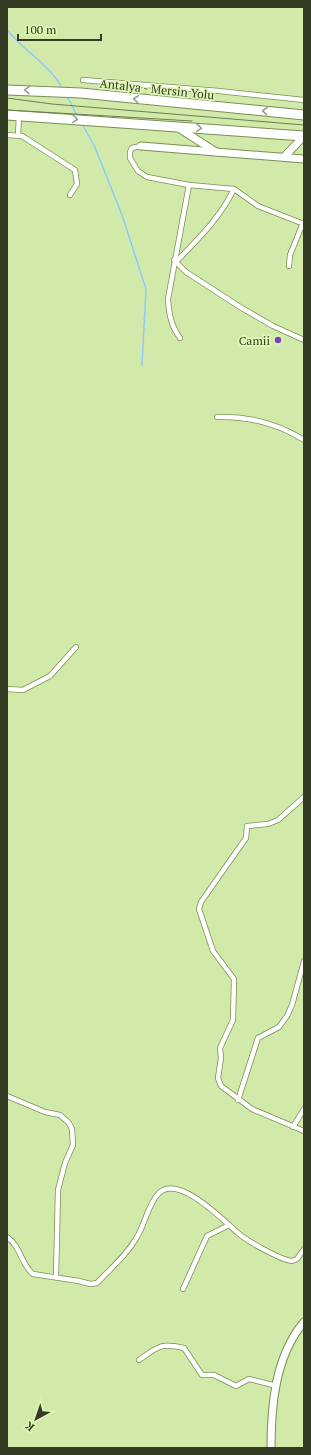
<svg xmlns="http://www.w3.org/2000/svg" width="311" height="1455" font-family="'PT Serif',serif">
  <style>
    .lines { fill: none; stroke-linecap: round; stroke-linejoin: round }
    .stream { stroke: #8ccafe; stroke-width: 1.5 }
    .street-casing { stroke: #7a8f51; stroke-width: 6 }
    .secondary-casing { stroke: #7a8f51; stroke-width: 9 }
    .highway-casing { stroke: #7a8f51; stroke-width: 11 }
    .street { stroke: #fff; stroke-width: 4.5 }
    .secondary { stroke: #fff; stroke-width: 7 }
    .highway { stroke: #fff; stroke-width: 9 }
    .tram { stroke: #6e7c54; stroke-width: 1 }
    .oneway { stroke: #999e90 }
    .poi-dot { fill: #7b3eb4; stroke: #dff7b5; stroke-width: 1.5 }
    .labels { text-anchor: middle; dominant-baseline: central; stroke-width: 3.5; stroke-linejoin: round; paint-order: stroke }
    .street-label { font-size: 12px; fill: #333c22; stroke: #dff7b5 }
    .poi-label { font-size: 12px; fill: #333c22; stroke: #dff7b5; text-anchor: end }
  </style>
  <rect width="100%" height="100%" fill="#d2eaa9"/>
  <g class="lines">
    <g class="stream">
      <path d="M7 30C24 51 50 65 63 89"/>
      <path d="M67 96 78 117"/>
      <path d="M82 124 94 145 122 215 146 289 142 365"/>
    </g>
    <defs>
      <g id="street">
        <path d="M83 80 219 91 304 100"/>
        <path d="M7 135 22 136 75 170 77 184 70 195"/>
        <path d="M18 135 19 116"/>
        <path d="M141 146 132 148 130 152V158L138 171 147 177 189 185 234 189 258 206 304 224"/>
        <path d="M174 260 186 272 240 307 273 326 304 340"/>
        <path d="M176 262C198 239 220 218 234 189"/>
        <path d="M289 266 290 255 303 223"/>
        <path d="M180 338C171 326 169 314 168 299L189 185"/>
        <path d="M217 417C249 416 277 423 304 440"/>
        <path d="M7 689 23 690 50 676 76 647"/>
        <path d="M304 797 278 820 268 824 247 826 246 838 201 902 199 909 213 951 234 979 233 1020 220 1048 221 1058 218 1078 221 1086 252 1109 304 1131"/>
        <path d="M7 1096 45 1112 60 1115 69 1123 72 1129 73 1145 65 1163 58 1190 56 1277"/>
        <path d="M238 1100 258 1038 279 1027 287 1016 292 1005 304 961"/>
        <path d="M293 1127 304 1109"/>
        <path d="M7 1237C22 1248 20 1263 33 1274L79 1281 90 1284 97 1283C111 1268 127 1255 137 1237 145 1224 148 1204 159 1193 179 1174 224 1221 238 1233 247 1241 281 1260 292 1261L297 1259 304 1249"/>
        <path d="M183 1289 207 1236 229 1225"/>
        <path d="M139 1360C159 1346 160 1343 184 1348L202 1375H214L236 1386 249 1379 277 1386"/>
      </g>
      <g id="secondary">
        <path d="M177 127 216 152"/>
        <path d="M141 146 304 159"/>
        <path d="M284 157 304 136"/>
        <path d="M271 1448C271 1406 275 1356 304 1322"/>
      </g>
      <g id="highway">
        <path d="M7 90 81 93 304 115"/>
        <path d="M7 115 304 136"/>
      </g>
    </defs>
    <use href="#street" class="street-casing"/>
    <use href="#secondary" class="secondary-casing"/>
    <use href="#highway" class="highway-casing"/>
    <use href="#street" class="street"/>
    <use href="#secondary" class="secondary"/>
    <use href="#highway" class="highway"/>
    <g class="tram">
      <path d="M7 98 52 104 304 125"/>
      <path d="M7 110 192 121"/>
    </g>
  </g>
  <defs><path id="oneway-chevron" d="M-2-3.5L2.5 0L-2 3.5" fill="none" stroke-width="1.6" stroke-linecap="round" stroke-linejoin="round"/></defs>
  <g class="oneway">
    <use href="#oneway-chevron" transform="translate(27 90) rotate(-178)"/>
    <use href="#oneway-chevron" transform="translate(136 99) rotate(-174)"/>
    <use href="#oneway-chevron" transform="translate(265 111) rotate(-175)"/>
    <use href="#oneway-chevron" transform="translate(75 119) rotate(5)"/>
    <use href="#oneway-chevron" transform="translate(199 128) rotate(5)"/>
  </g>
  <circle class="poi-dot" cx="278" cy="340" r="4"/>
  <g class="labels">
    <g class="street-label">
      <text transform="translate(157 89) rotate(6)">Antalya - Mersin Yolu</text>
    </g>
    <g class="poi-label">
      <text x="270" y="340">Camii</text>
    </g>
  </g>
  <rect width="311" height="1455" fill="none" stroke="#333c22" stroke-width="16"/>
  <g transform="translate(36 1419) rotate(220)" stroke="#dff7b5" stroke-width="3" paint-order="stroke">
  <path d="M0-3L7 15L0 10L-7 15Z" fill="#333c22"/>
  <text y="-6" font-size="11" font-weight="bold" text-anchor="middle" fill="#333c22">K</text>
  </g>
  <path d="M18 34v6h83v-6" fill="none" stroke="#333c22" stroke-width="2"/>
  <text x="24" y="34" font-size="12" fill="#333c22" stroke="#dff7b5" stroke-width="3" paint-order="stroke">100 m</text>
</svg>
